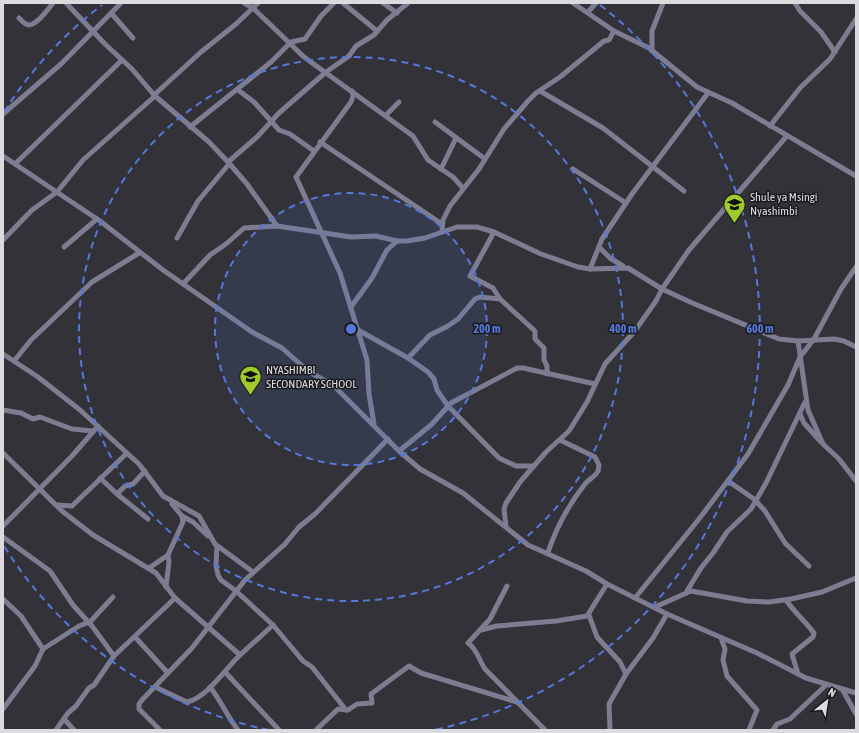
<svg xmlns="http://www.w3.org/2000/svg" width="859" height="733" font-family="'Asap Condensed',sans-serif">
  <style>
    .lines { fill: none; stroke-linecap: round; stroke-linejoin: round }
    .street { stroke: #7d7c91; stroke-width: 5 }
    .ring { fill: none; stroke: #5678da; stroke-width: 2; stroke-dasharray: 7 5 }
    .labels { text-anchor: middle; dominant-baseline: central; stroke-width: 3; stroke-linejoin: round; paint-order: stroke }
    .poi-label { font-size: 12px; fill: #dbdbdf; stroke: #1a1a1d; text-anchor: start }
    .centre { fill: #5678da; stroke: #1a1a1d; stroke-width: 2 }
    .ring-label { font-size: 12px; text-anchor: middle; font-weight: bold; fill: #5678da; stroke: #1a1a1d; stroke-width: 3; stroke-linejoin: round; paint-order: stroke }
  </style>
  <rect width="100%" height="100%" fill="#323238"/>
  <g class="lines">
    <g class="street">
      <path d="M66 3 105 44 132 69 155 96 209 142 228 162 247 184 277 226"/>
      <path d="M244 3 253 8 304 57 413 136 428 160 453 177 463 188"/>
      <path d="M343 3 377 31"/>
      <path d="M383 3 397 13"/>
      <path d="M573 3 614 31 649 48 697 87 732 103 856 176"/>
      <path d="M795 3 800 11 821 32 835 52"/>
      <path d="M588 12 596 3"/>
      <path d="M111 13 133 38"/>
      <path d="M19 18C21 20 25 25 29 25 38 24 48 9 53 3"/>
      <path d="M652 51V31L663 3"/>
      <path d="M238 90 254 102 279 130 290 134 314 151"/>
      <path d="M352 91 353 96 351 102 296 177 340 273 367 360 369 394 374 424"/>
      <path d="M540 91 603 128 684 191"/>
      <path d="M154 95 201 52 236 24 258 3"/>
      <path d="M3 114 61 64 121 3"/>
      <path d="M386 115 399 102"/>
      <path d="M435 122 485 159"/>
      <path d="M770 126 800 88 830 59 856 19"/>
      <path d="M190 127 271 62 291 42 305 39 321 16 334 3"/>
      <path d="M320 142 442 224"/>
      <path d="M3 156 100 221 163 270 252 332 282 348 308 371 334 386 399 451 420 469 463 493 528 545 586 571 607 584 667 614 757 653 806 678 856 693"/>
      <path d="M228 162 257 137 279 113 326 72 349 56 356 46 374 35 387 20 408 3"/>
      <path d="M15 164 122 60"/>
      <path d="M441 169 456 138"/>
      <path d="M573 169 626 203"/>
      <path d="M442 232 443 220 450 206 479 169 504 129 528 101 536 93 560 77 604 41 609 40 614 31"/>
      <path d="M494 232 470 276 493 288 500 299 535 331V339L544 348V360L547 366V374"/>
      <path d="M177 238 198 201 229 164"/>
      <path d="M3 240 32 210 57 192 83 160 155 96"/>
      <path d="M64 247 97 219"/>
      <path d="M599 247 610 258 623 266"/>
      <path d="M590 269 602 239 632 194 708 93"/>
      <path d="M183 284 210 255 226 244 244 228 277 226 351 237 376 236 397 241H407L425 238 457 227H477L494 232 541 254 578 267 590 269 628 268 662 289 690 302 779 339 798 341 834 339 844 341 856 347"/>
      <path d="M351 307 372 278 387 250 397 241"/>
      <path d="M358 330 408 358 428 372 434 379 437 390 448 406 499 458 516 466H534"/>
      <path d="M798 341 808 410 823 444 839 459 856 481"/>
      <path d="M3 354 38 377 80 410 139 464 163 496 199 516 215 544 253 572"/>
      <path d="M408 358 430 335 448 326 458 319 475 299 480 297 500 299"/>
      <path d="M14 361 31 340 92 282 139 253"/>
      <path d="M3 410 21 413 33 419 40 417 72 429 93 431"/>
      <path d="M800 414 804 423 821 442"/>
      <path d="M399 451 431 425 451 403 517 368H523L595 384"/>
      <path d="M3 453 62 511 93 535 156 573 175 598 114 656 94 685 89 688 76 706 68 713 56 730"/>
      <path d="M100 478 117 494 125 486 133 484 145 471"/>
      <path d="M728 481 754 499 765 511 785 543 809 566"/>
      <path d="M117 494 148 519"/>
      <path d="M56 505 72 506 127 453"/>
      <path d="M182 516 193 522 208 536"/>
      <path d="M3 526 72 456 98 426"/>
      <path d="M506 526 504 509 506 503 520 482 546 452 569 431 587 402 605 364 634 332 656 301 662 289 689 250 786 137"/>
      <path d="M3 537 50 571 73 605 92 626 114 656"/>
      <path d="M217 546 216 566 218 575 221 580 236 591 273 625 303 661 312 667 346 710"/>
      <path d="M548 552C556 529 569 504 585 484 589 479 595 477 598 471L599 465 595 457 560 440"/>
      <path d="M149 568 168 555"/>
      <path d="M507 586 490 619 468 643C477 649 479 660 485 669L545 730"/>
      <path d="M166 587 169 562 168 555 183 522 182 516 172 504"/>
      <path d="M687 591 701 568 713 553 727 532 751 509 766 483 805 402"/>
      <path d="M175 598 240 655 273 625"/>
      <path d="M635 598 699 519 748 454 788 385 800 357 814 339 841 289 856 267"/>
      <path d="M3 599 21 616 43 649"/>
      <path d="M786 600C794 612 805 621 814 633L813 637 792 654 798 674"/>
      <path d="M655 607 691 591 747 601 769 602 791 599 822 592 856 578"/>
      <path d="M589 615 597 637 620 662 626 674"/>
      <path d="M89 623 113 597"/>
      <path d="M481 630 497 626 556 621 587 616 607 584"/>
      <path d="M135 637 168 673"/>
      <path d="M721 638 725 649 723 660 727 676 757 710 749 730"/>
      <path d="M225 672 279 730"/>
      <path d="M155 687 187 702C208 697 225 669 240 655"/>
      <path d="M210 687C221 701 227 716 238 730"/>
      <path d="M842 689 856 714"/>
      <path d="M3 709 35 666 43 649 79 626 89 622"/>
      <path d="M64 719 74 730"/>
      <path d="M160 730 139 709V704L142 700 192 648 245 580 285 544 299 527 315 514 388 439"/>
      <path d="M316 730 338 709 348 710 357 704 372 703 371 694 409 666 421 673 517 702"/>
      <path d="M610 730 609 704 626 674 653 638 667 614"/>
      <path d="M773 730 777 724 790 719 826 685"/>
    </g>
  </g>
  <circle cx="351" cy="329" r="136" fill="#5678da" fill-opacity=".12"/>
  <g class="ring">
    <circle cx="351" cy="329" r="136"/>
    <circle cx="351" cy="329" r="272"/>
    <path d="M269 730A409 409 0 0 1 4 546M4 112A409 409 0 0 1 102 5M600 5A409 409 0 0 1 433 730"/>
  </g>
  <defs>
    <symbol id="school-pin" viewBox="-11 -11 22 30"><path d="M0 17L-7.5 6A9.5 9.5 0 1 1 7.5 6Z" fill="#a0ca2c" stroke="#1a1a1d"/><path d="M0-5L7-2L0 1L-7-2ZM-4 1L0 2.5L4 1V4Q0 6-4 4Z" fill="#111"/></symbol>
  </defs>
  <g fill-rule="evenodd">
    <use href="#school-pin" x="722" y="192" width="25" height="34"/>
    <use href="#school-pin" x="238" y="364" width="25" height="34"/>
  </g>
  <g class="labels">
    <g class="poi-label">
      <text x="750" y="197">Shule ya Msingi<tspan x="750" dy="14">Nyashimbi</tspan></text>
      <text x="266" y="370">NYASHIMBI<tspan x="266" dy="14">SECONDARY SCHOOL</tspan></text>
    </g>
  </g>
  <circle cx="351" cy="329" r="6" class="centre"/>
  <g class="ring-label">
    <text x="487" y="333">200 m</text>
    <text x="623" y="333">400 m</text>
    <text x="760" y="333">600 m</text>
  </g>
  <rect width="859" height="733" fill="none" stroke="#dbdbdf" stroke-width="8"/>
  <g transform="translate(827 701) rotate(30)" stroke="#1a1a1d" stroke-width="3" paint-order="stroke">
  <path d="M0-3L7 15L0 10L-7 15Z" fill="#dbdbdf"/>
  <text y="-6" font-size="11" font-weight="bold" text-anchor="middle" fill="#dbdbdf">N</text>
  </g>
</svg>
